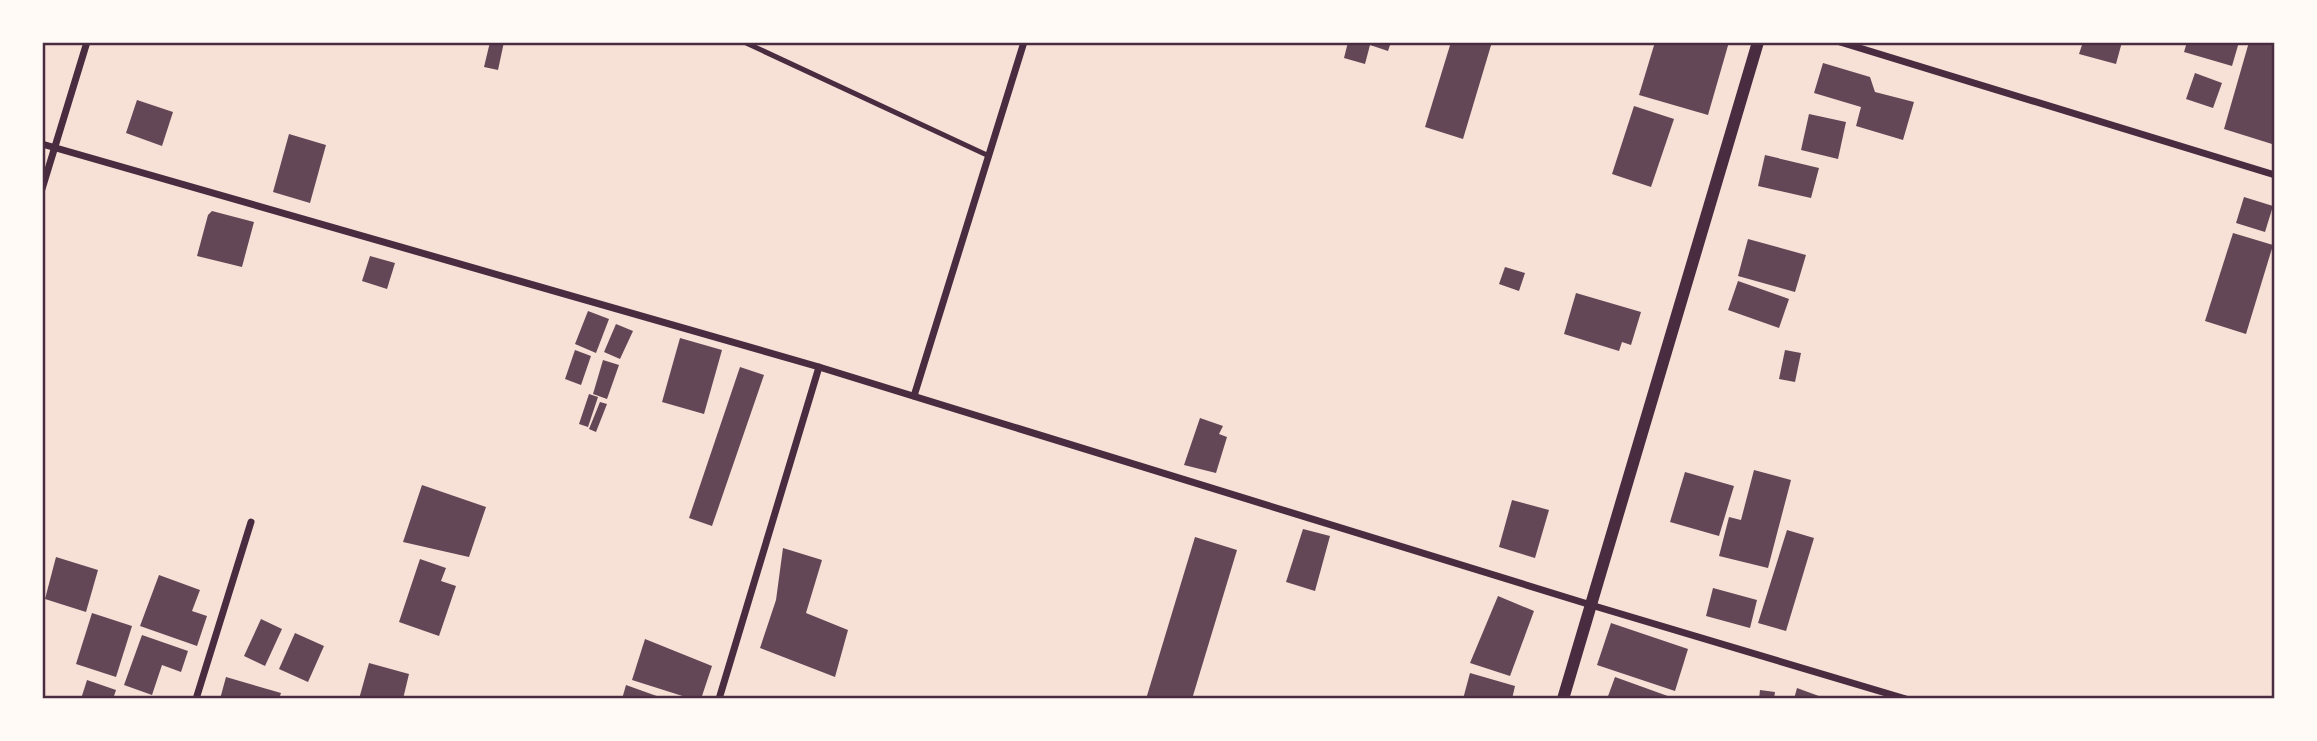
<svg xmlns="http://www.w3.org/2000/svg" width="2317" height="741" font-family="Lato,sans-serif">
  <style>
    .building { fill: #644757 }
    .lines { fill: none; stroke-linecap: round; stroke-linejoin: round }
    .service { stroke: #4a2c40; stroke-width: 5 }
    .minor { stroke: #4a2c40; stroke-width: 7 }
    .tertiary { stroke: #4a2c40; stroke-width: 12 }
    .neatline { fill: none; stroke: #4a2c40; stroke-width: 2.5 }
  </style>
  <rect width="100%" height="100%" fill="#f7e1d7"/>
  <g class="building">
    <path d="M490 42H504L498 70 484 67Z"/>
    <path d="M1348 42H1391L1388 51 1370 45 1365 64 1344 58Z"/>
    <path d="M1451 42H1492L1463 139 1425 127Z"/>
    <path d="M1655 42H1729L1708 115 1639 95Z"/>
    <path d="M2083 42H2122L2116 64 2079 54Z"/>
    <path d="M2187 42H2239L2232 66 2184 52Z"/>
    <path d="M2249 42H2275V132L2272 144 2224 129Z"/>
    <path d="M1823 63 1870 77 1875 92 1914 102 1903 140 1856 126 1861 107 1814 93Z"/>
    <path d="M2195 73 2222 83 2213 108 2186 99Z"/>
    <path d="M137 100 173 112 162 146 126 133Z"/>
    <path d="M1634 106 1674 119 1651 187 1612 174Z"/>
    <path d="M1809 114 1846 122 1838 159 1801 150Z"/>
    <path d="M289 134 326 145 310 203 273 192Z"/>
    <path d="M1765 155 1819 168 1811 198 1758 186Z"/>
    <path d="M2244 197 2273 206 2265 232 2236 223Z"/>
    <path d="M212 211 254 222 242 267 197 256 208 215Z"/>
    <path d="M2233 233 2273 245 2246 334 2205 321Z"/>
    <path d="M1748 239 1806 255 1795 292 1738 276Z"/>
    <path d="M370 256 395 263 387 289 362 281Z"/>
    <path d="M1505 267 1525 273 1519 291 1499 284Z"/>
    <path d="M1738 281 1789 299 1779 328 1728 310Z"/>
    <path d="M1576 293 1641 312 1631 345 1622 342 1619 351 1564 334Z"/>
    <path d="M588 311 609 319 596 353 575 344Z"/>
    <path d="M616 324 633 331 620 359 604 352Z"/>
    <path d="M680 338 722 350 704 414 662 402Z"/>
    <path d="M575 350 591 356 581 385 565 379Z"/>
    <path d="M1785 350 1801 353 1795 382 1779 379Z"/>
    <path d="M603 360 619 365 607 399 593 394Z"/>
    <path d="M740 367 764 375 712 526 689 518Z"/>
    <path d="M589 394 598 397 588 427 579 424Z"/>
    <path d="M600 402 607 404 596 432 589 429Z"/>
    <path d="M1200 418 1223 426 1219 434 1227 437 1216 473 1184 465Z"/>
    <path d="M1754 470 1791 480 1768 568 1719 556 1729 517 1741 520Z"/>
    <path d="M1685 472 1734 486 1719 536 1670 522Z"/>
    <path d="M422 485 486 507 469 557 403 542Z"/>
    <path d="M1512 500 1549 510 1535 558 1499 547Z"/>
    <path d="M1303 529 1330 536 1315 591 1286 582Z"/>
    <path d="M1787 530 1814 538 1786 631 1758 623Z"/>
    <path d="M1195 537 1237 550 1192 699H1146Z"/>
    <path d="M783 548 822 560 806 613 848 630 835 677 760 648 776 600Z"/>
    <path d="M56 557 98 570 86 612 45 599Z"/>
    <path d="M420 559 446 568 441 581 456 586 439 636 399 622Z"/>
    <path d="M159 575 200 590 192 611 207 616 197 646 140 626Z"/>
    <path d="M1713 588 1757 600 1750 628 1706 616Z"/>
    <path d="M1498 596 1534 611 1510 676 1470 663Z"/>
    <path d="M92 613 132 626 116 677 76 664Z"/>
    <path d="M261 619 282 629 265 666 244 656Z"/>
    <path d="M1611 623 1688 649 1675 691 1597 665Z"/>
    <path d="M295 633 324 646 308 682 279 669Z"/>
    <path d="M142 635 188 651 181 672 162 665 152 695 124 685Z"/>
    <path d="M645 639 712 666 701 699H692L632 680Z"/>
    <path d="M369 663 409 674 403 699H359Z"/>
    <path d="M1470 673 1515 686 1512 699H1463Z"/>
    <path d="M226 677 281 693 279 699H220Z"/>
    <path d="M1615 677 1676 699H1607Z"/>
    <path d="M87 680 116 690 113 699H81Z"/>
    <path d="M626 685 665 699H622Z"/>
    <path d="M1797 688 1827 699H1794Z"/>
    <path d="M1760 690 1775 692 1774 699H1759Z"/>
  </g>
  <g class="lines">
    <path class="service" d="M744 42 989 156"/>
    <g class="minor">
      <path d="M1840 42 2275 175"/>
      <path d="M42 144 819 367 1591 605 1906 699"/>
      <path d="M42 189 87 42"/>
      <path d="M914 396 1024 42"/>
      <path d="M196 699 251 522"/>
      <path d="M719 699 819 367"/>
    </g>
    <path class="tertiary" d="M1563 699 1758 42"/>
  </g>
  <rect width="2317" height="741" fill="none" stroke="#fffaf5" stroke-width="88"/>
  <rect x="44" y="44" width="2229" height="653" class="neatline"/>
</svg>
